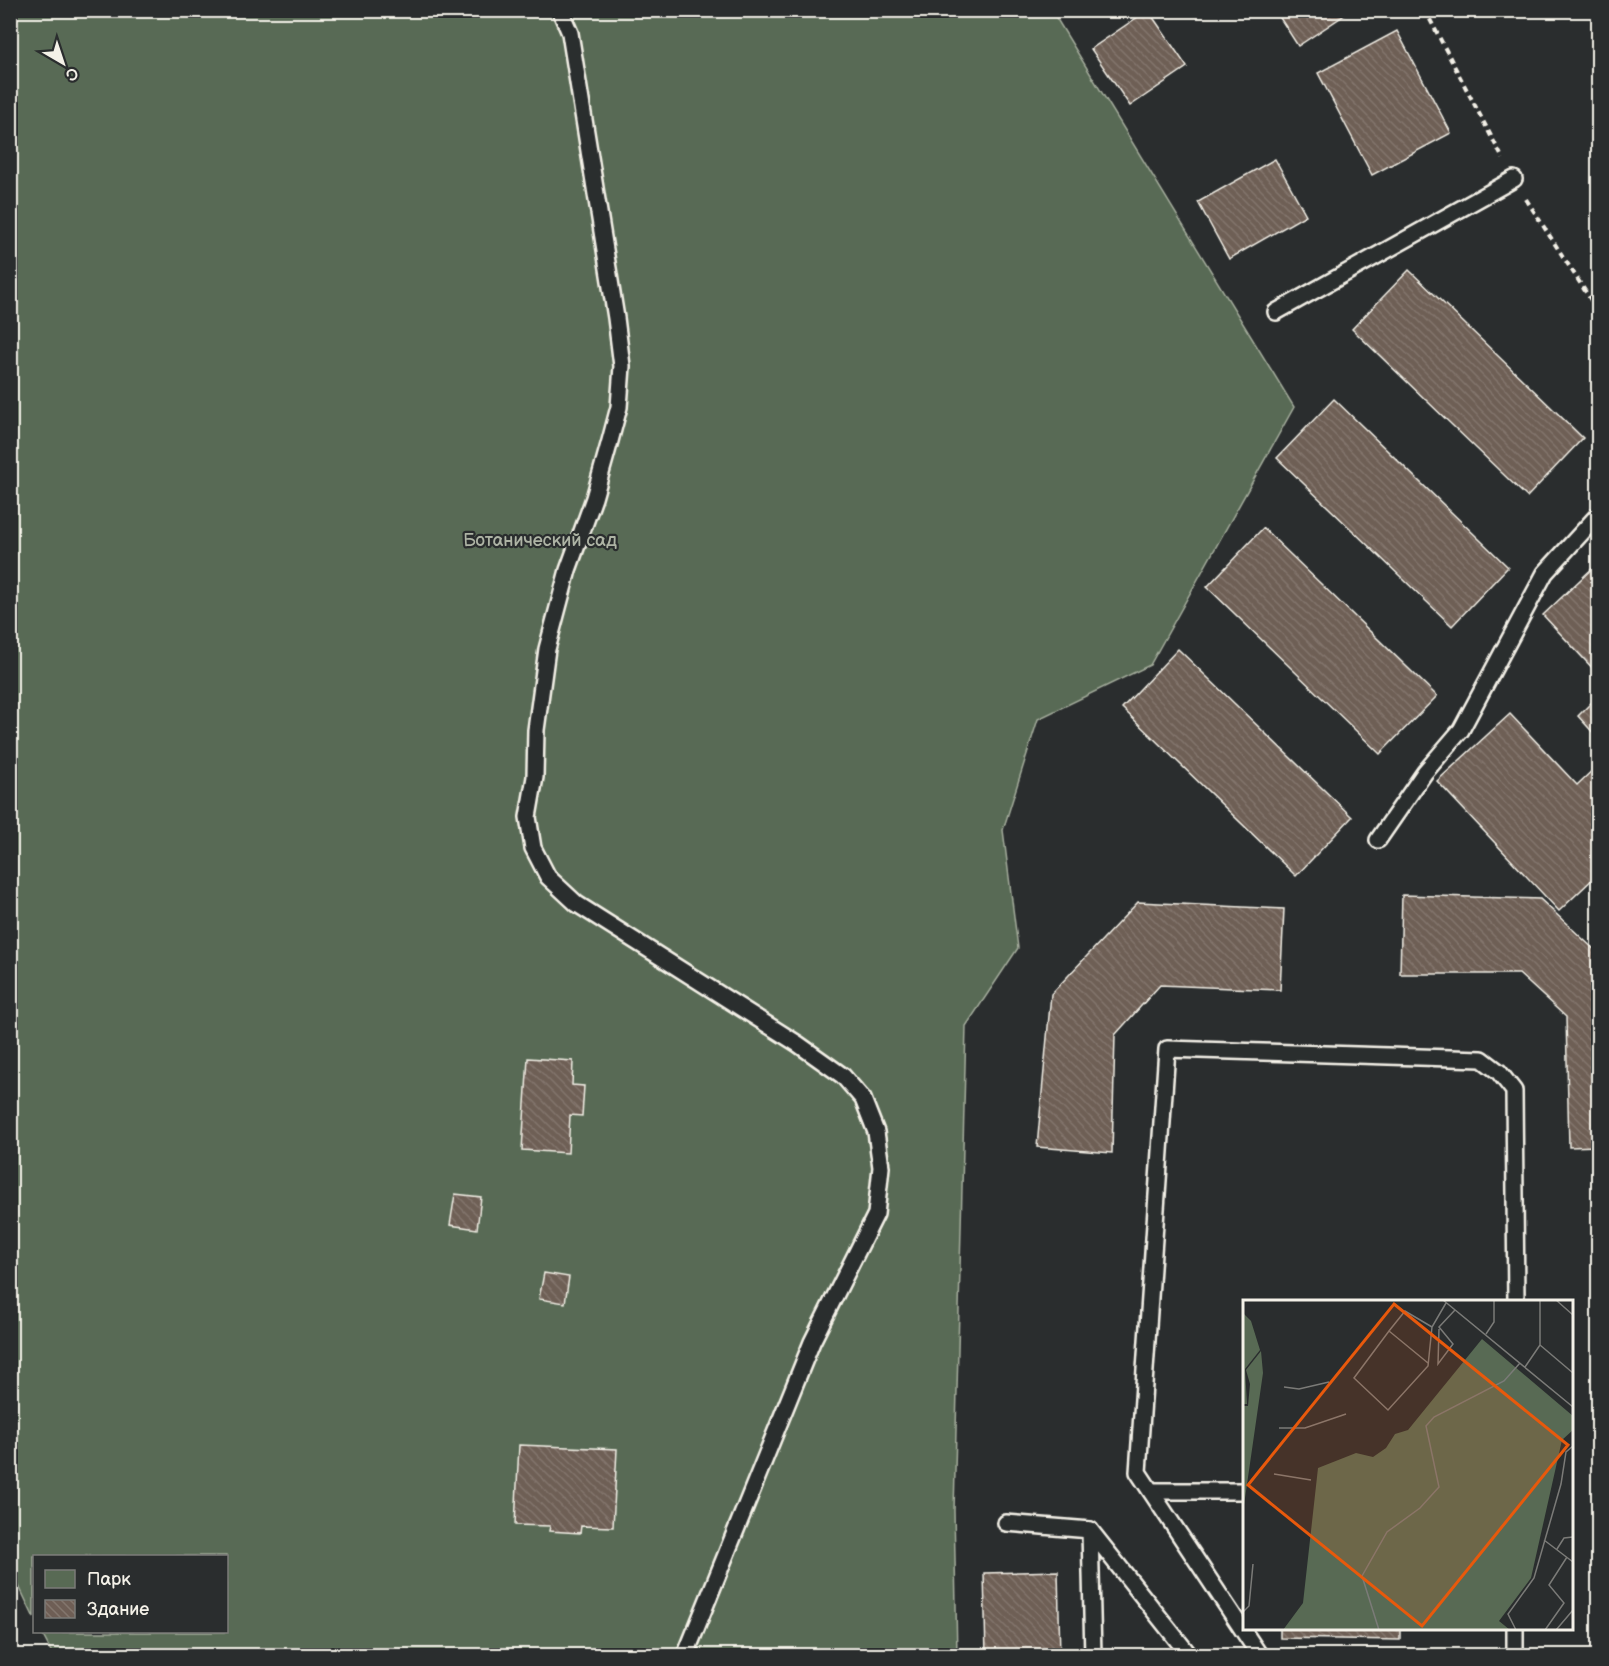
<svg xmlns="http://www.w3.org/2000/svg" width="1609" height="1666" font-family="'Balsamiq Sans',sans-serif">
  <style>
    .green { fill: #586a54; stroke: #a6ae9e; stroke-width: 1.5 }
    .building { fill: url(#building-back-hatch); stroke: #f4f1e8; stroke-width: 1.5 }
    .lines { fill: none; stroke-linecap: round; stroke-linejoin: round }
    .service-casing { stroke: #f4f1e8; stroke-width: 20 }
    .path { stroke: #f4f1e8; stroke-width: 4; stroke-dasharray: 6 4.5; stroke-linecap: butt }
    .service { stroke: #2a2d2e; stroke-width: 15 }
    .labels { text-anchor: middle; dominant-baseline: central; stroke-width: 4.5; stroke-linejoin: round; paint-order: stroke }
    .park-label { font-size: 18px; fill: #aeb4a5; stroke: #2a2d2e }
    .inset-road { fill: none; stroke: #7b7b78; stroke-width: 1.5 }
    .view { fill: #e8590c; fill-opacity: 0.15; stroke: #e8590c; stroke-width: 3 }
    .inset-edge { fill: none; stroke: #f4f1e8; stroke-width: 3 }
  </style>
  <defs>
    <pattern id="building-back-hatch" width="6" height="6" patternUnits="userSpaceOnUse" patternTransform="scale(1.5)"><rect width="6" height="6" fill="#6e5e55"/><path d="M-1 5l2 2M0 0l6 6M5-1l2 2" fill="none" stroke="#83766d"/></pattern>
  </defs>
  <rect width="100%" height="100%" fill="#2a2d2e"/>
  <filter id="ink" filterUnits="userSpaceOnUse"><feTurbulence type="fractalNoise" baseFrequency=".0167" numOctaves="2"/><feDisplacementMap in="SourceGraphic" scale="12" xChannelSelector="R" yChannelSelector="G"/><feConvolveMatrix kernelMatrix="1 2 1 2 8 2 1 2 1" color-interpolation-filters="sRGB"/></filter>
  <g filter="url(#ink)">
    <path class="green" d="M11 11H1052L1294 407 1150 665 1038 719 1003 830 1018 948 966 1026 954 1511 957 1655H53L41 1632H226V1556H34V1618L11 1569Z"/>
    <g class="building">
      <path d="M1148 10 1187 67 1130 106 1091 49Z"/>
      <path d="M1275 10H1352L1298 46Z"/>
      <path d="M1397 31 1451 133 1372 175 1318 73Z"/>
      <path d="M1275 159 1306 215 1229 259 1198 202Z"/>
      <path d="M1409 270 1583 438 1527 497 1352 329Z"/>
      <path d="M1334 399 1508 567 1452 626 1277 458Z"/>
      <path d="M1263 528 1437 696 1380 754 1207 587Z"/>
      <path d="M1598 563V674L1543 615Z"/>
      <path d="M1178 649 1352 817 1296 876 1122 708Z"/>
      <path d="M1598 696V738L1578 716Z"/>
      <path d="M1510 714 1577 785 1598 765V879L1596 876 1559 911 1437 781Z"/>
      <path d="M1402 895 1540 899 1598 953V1146L1569 1147 1566 1017 1519 974H1400Z"/>
      <path d="M1138 902 1284 909 1280 990 1160 985 1115 1035 1112 1153 1037 1147 1051 994Z"/>
      <path d="M528 1058 573 1061 572 1085 584 1086 582 1116 570 1115 568 1153 522 1150Z"/>
      <path d="M455 1194 481 1197 477 1229 450 1225Z"/>
      <path d="M544 1273 569 1277 565 1303 539 1299Z"/>
      <path d="M519 1445 617 1449 613 1527 581 1526 580 1533 549 1531 550 1526 515 1525Z"/>
      <path d="M1058 1571 1060 1656H986L984 1573Z"/>
      <path d="M1280 1628H1400V1640L1280 1638Z"/>
    </g>
    <g class="lines">
      <defs>
        <g id="service">
          <path d="M560 10 570 33 616 318 622 366 619 407 610 441 594 498 568 570 547 649 536 730 535 777 528 817 533 848 548 877 577 904 798 1044 843 1076 863 1099 876 1132 881 1167 876 1214 812 1342 685 1656"/>
          <path d="M1276 312 1514 179"/>
          <path d="M1378 840 1425 772 1461 730 1545 573 1598 515"/>
          <path d="M1151 1491H1244"/>
          <path d="M1006 1523 1090 1530"/>
          <path d="M1093 1656 1090 1530 1190 1656"/>
          <path d="M1260 1656 1138 1472 1167 1049 1482 1059 1499 1072 1514 1091 1516 1302"/>
          <path d="M1515 1656V1628"/>
        </g>
      </defs>
      <use href="#service" class="service-casing"/>
      <g class="path">
        <path d="M1425 10 1503 159"/>
        <path d="M1526 199 1598 311"/>
      </g>
      <use href="#service" class="service"/>
    </g>
  </g>
  <g class="labels">
    <g class="park-label">
      <text x="540" y="540">Ботанический сад</text>
    </g>
  </g>
  <g transform="translate(1243 1300)">
    <rect width="330" height="330" fill="#2a2d2e"/>
    <path d="M18 51 20 73 0 212V106H5L7 84 3 70Z" fill="#586a54"/>
    <path d="M0 13 8 21 17 50 2 69 4 104H0Z" fill="#586a54"/>
    <path d="M239 39 330 116V130L319 140 288 278 256 321 267 330H40L60 303 75 168 113 153 130 157 143 148 152 134 165 130Z" fill="#586a54"/>
    <path class="inset-road" d="M200 0 330 107M297 0V45L330 73M313 0 330 15M196 29 195 64 210 44 196 27 212 10M146 31 111 78 145 110 185 66 189 27 203 3M243 34 251 22V0M185 63 146 31 162 11 189 27M282 67 297 45M41 87 56 89 86 82M36 128H62L103 114M31 174 68 180M301 240 330 262M314 249 321 238 330 237M0 312 6 306 10 264M136 330 119 276 144 232 177 208 196 187 183 126 191 117 261 81 277 63M273 330 265 314 291 278 318 184 323 152 330 146M302 330 321 303 306 285 324 257M313 330 330 310"/>
    <path class="view" d="M151 4 325 145 179 326 5 185Z"/>
    <rect width="330" height="330" class="inset-edge"/>
  </g>
  <rect width="1609" height="1666" fill="none" stroke="#2a2d2e" stroke-width="36"/>
  <rect x="18" y="18" width="1573" height="1630" fill="none" stroke="#f4f1e8" stroke-width="2" filter="url(#ink)"/>
  <rect x="33" y="1555" width="195" height="78" fill="#2a2d2e" stroke="#7b7b78" stroke-width="1.5"/>
  <rect x="45" y="1570" width="30" height="18" fill="#586a54" stroke="#7b7b78" stroke-width="1.5"/>
  <text x="87" y="1585" font-size="18" fill="#f4f1e8">Парк</text>
  <rect x="45" y="1600" width="30" height="18" fill="url(#building-back-hatch)" stroke="#7b7b78" stroke-width="1.5"/>
  <text x="87" y="1615" font-size="18" fill="#f4f1e8">Здание</text>
  <g transform="translate(63 63) rotate(141)" stroke="#2a2d2e" stroke-width="4.5" paint-order="stroke">
  <path d="M0-4.5L10 22L0 15L-10 22Z" fill="#f4f1e8"/>
  <text y="-9" font-size="16" font-weight="bold" text-anchor="middle" fill="#f4f1e8">С</text>
  </g>
</svg>
